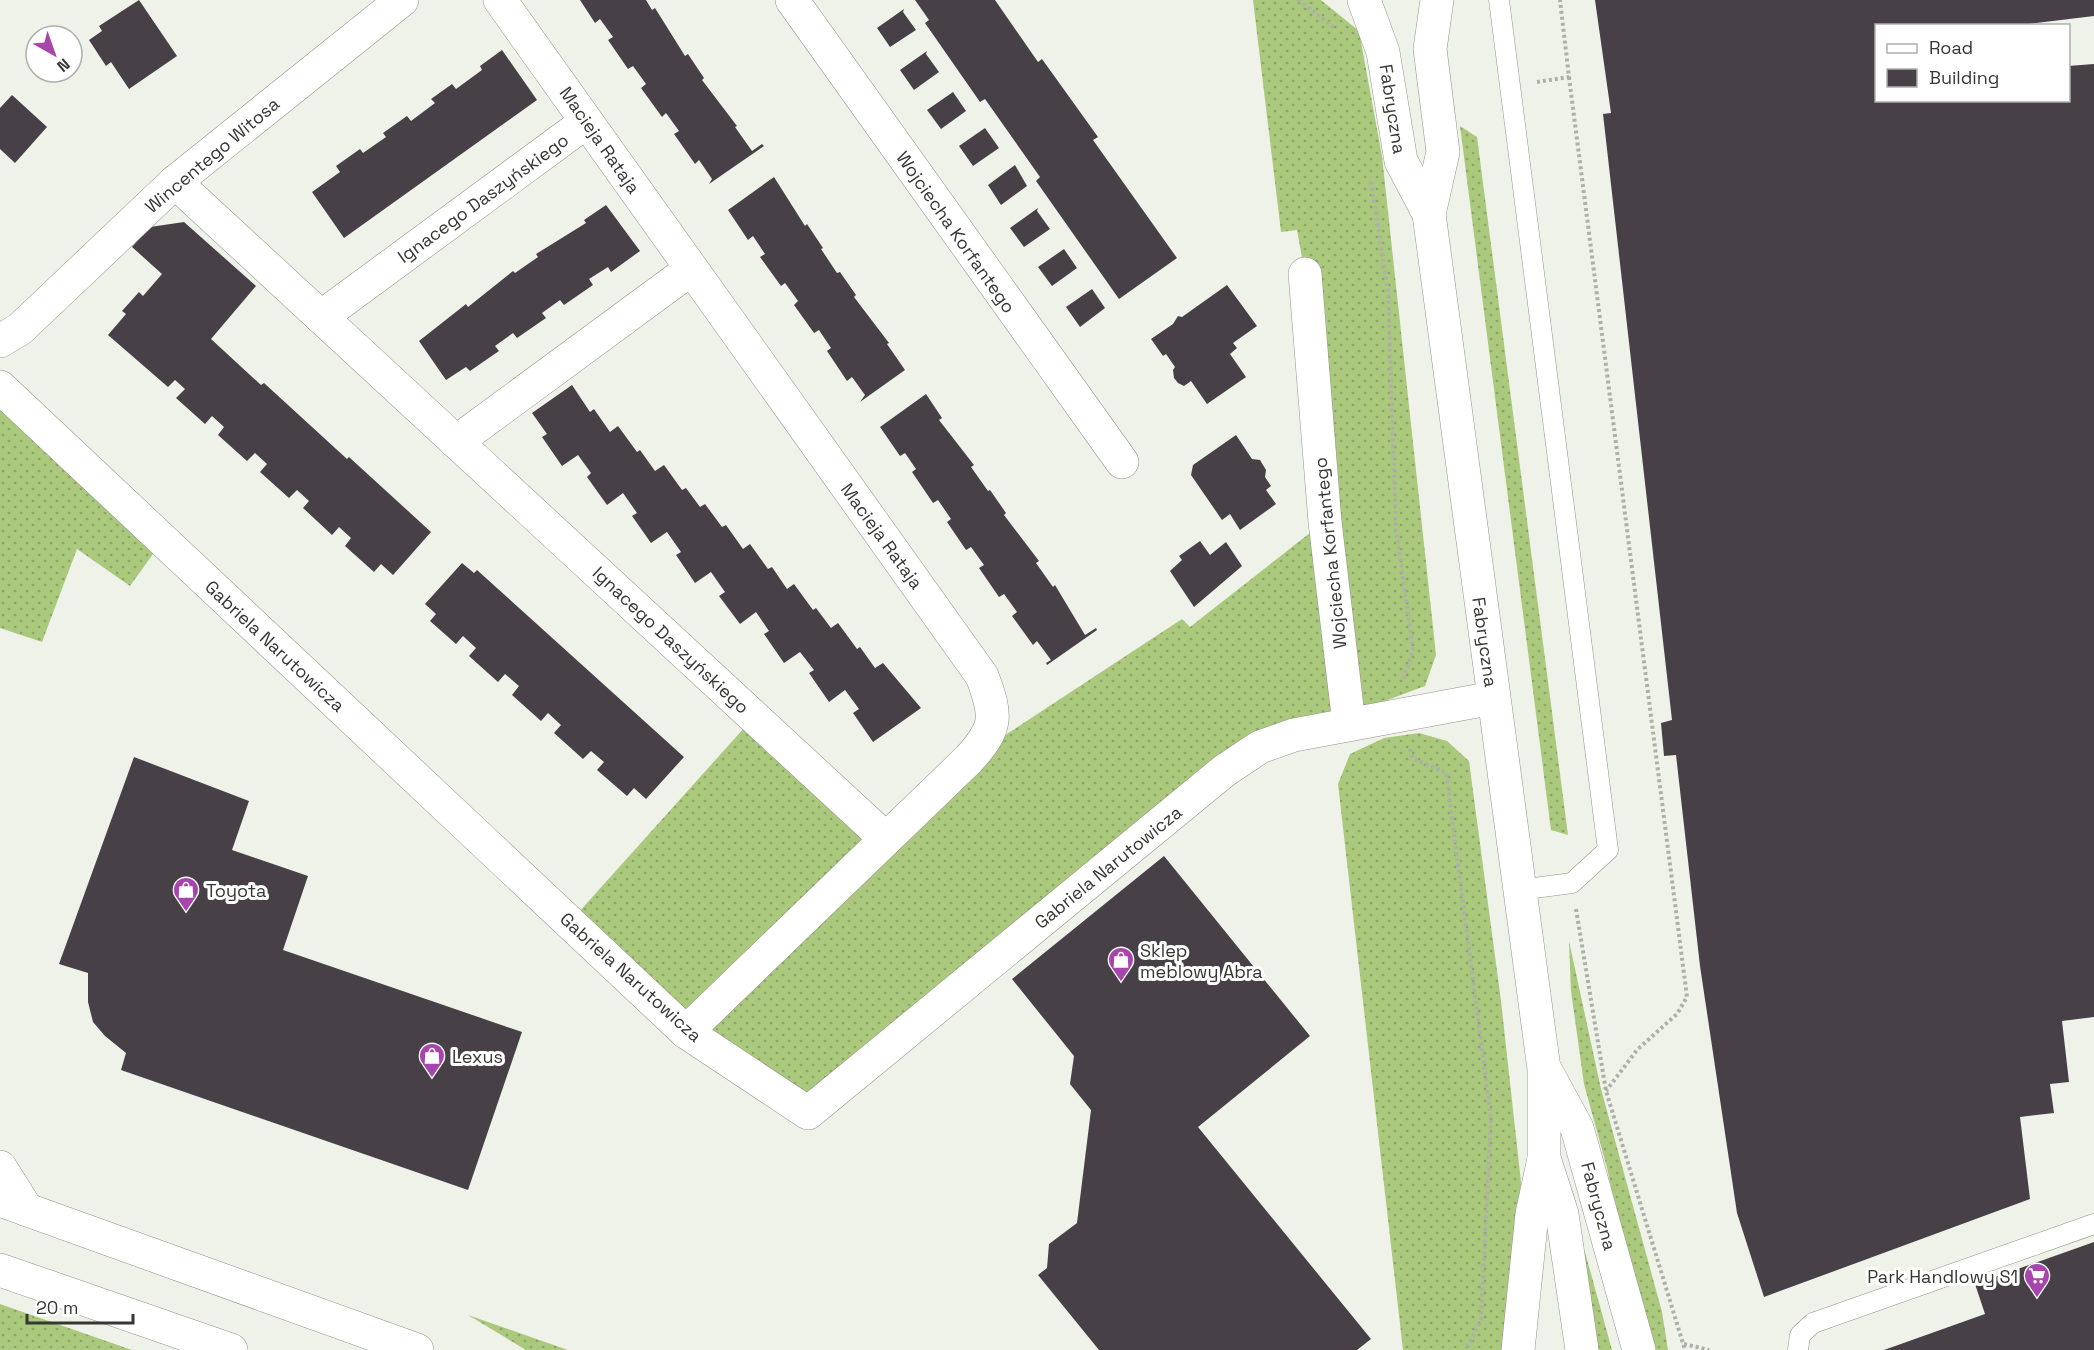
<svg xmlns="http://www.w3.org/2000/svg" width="2094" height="1350" font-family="'Space Grotesk',sans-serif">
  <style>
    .grass { fill: url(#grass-dots) }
    .building { fill: #474147 }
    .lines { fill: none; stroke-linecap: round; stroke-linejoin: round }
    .service-casing { stroke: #90948b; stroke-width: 21 }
    .minor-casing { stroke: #90948b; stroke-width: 34 }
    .tertiary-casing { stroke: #90948b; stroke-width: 34 }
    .secondary-casing { stroke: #90948b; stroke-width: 34 }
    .path { stroke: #adb0a8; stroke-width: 4; stroke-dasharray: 3 3; stroke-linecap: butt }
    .service { stroke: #fff; stroke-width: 20 }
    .minor { stroke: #fff; stroke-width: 33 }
    .tertiary { stroke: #fff; stroke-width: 33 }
    .secondary { stroke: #fff; stroke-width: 33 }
    .labels { text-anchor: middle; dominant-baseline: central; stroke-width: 6; stroke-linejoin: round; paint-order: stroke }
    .street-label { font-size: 18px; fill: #353733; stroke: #fff }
    .poi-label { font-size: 18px; fill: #353733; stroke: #fff; text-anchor: start }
  </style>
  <defs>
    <pattern id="grass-dots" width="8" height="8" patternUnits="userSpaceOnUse" patternTransform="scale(1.5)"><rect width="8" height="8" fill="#abc97d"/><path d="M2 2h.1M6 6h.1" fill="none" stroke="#8ca467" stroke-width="1.8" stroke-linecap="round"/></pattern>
  </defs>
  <rect width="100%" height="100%" fill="#eef2e8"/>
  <g class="grass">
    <path d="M1253 0H1321L1359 31 1382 156 1436 655 1425 686 1294 735 808 1113 569 923 754 717 886 839 969 759 1182 619 1190 627 1324 522 1305 274 1297 230 1281 232Z"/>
    <path d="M1460 126 1477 137 1568 835 1551 830Z"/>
    <path d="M0 393 163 540 130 586 77 549 42 642 0 628Z"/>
    <path d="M1419 733 1447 741 1469 761 1501 1001 1521 1182 1503 1350H1403L1338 784 1350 754 1384 738Z"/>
    <path d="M1569 941 1601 1089 1662 1312 1668 1350H1653L1627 1262 1607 1168 1584 1084 1571 991Z"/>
    <path d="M1582 1252H1585L1612 1350H1596Z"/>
    <path d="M0 1304 132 1350H0Z"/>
    <path d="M468 1315 568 1350H526Z"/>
  </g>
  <g class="building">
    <path d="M139 0 177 56 129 89 111 62 106 66 89 40 102 31 99 26Z"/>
    <path d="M580 0H646L652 10 655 8 685 56 688 54 704 78 702 80 737 126 735 127 752 151 762 144 764 146 709 184 712 179 699 160 695 164 674 134 679 131 666 113 662 117 641 88 646 84 633 66 628 69 608 40 613 37 600 19 595 23Z"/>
    <path d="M915 0H995L1038 62 1042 59 1098 137 1093 140 1177 258 1119 299 1036 181 1040 177 985 99 980 102 925 23 929 20Z"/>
    <path d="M1595 0H2094V16L2010 26H1876V100H2068V66L2094 64V1017L2062 1021 2069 1082 2050 1084 2054 1113 2020 1117 2030 1199 1764 1297 1737 1213 1700 966 1676 755 1664 756 1661 723 1672 720 1603 114 1611 113Z"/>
    <path d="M904 9 903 12 916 30 890 47 877 28Z"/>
    <path d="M502 50 537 100 344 238 312 192 340 172 336 166 360 149 363 153 386 137 383 133 407 116 411 121 435 103 431 99 452 84 456 89 482 70 480 66Z"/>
    <path d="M927 51 926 54 939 72 914 90 900 70Z"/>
    <path d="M953 92 966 111 941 129 927 110Z"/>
    <path d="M12 95 47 127 15 163 0 149V108Z"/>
    <path d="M985 128 999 148 973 166 959 146Z"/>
    <path d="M1015 165 1027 186 1001 205 988 185Z"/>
    <path d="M774 177 805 226 807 224 823 248 821 249 837 273 840 272 856 295 854 297 889 343 887 344 905 370 860 402 865 395 852 377 847 381 827 351 831 348 819 330 814 333 794 305 798 301 785 283 781 286 760 257 765 254 753 236 748 240 728 210Z"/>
    <path d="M606 205 640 251 611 272 608 267 589 279 593 285 564 305 560 300 542 313 546 318 517 338 513 333 495 346 499 351 470 371 466 367 446 380 419 341 466 304 468 307 513 271 515 273 538 257 536 254 586 223 584 220Z"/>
    <path d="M1038 208 1037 211 1050 229 1024 247 1010 228Z"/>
    <path d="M184 222 256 286 211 339 261 385 264 383 347 459 349 457 431 532 393 575 381 564 374 572 345 546 351 538 339 527 332 535 303 508 309 501 297 490 289 498 260 472 267 464 255 453 247 461 218 435 224 427 212 416 205 424 176 398 185 389 175 380 168 387 108 335 126 314 122 311 139 292 143 296 162 274 132 247 150 227Z"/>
    <path d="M1064 249 1077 268 1052 286 1038 267Z"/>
    <path d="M1227 285 1257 326 1233 343 1237 348 1230 354 1246 377 1207 404 1191 381 1184 386 1178 383 1174 378 1173 370 1175 367 1166 354 1163 356 1151 339 1173 324 1178 316 1182 317Z"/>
    <path d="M1092 289 1105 308 1080 327 1066 307Z"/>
    <path d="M572 385 590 412 594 409 610 432 618 426 637 452 640 450 655 471 664 465 682 490 686 488 700 507 705 504 722 527 726 525 743 549 750 544 768 569 772 567 787 589 794 584 813 610 816 608 831 628 838 623 857 649 860 647 875 668 883 663 921 708 873 742 853 713 859 709 845 690 829 702 809 673 814 670 800 652 784 663 764 634 769 631 756 612 740 624 719 596 725 592 711 572 695 583 676 555 681 552 667 532 651 543 632 516 637 513 623 493 607 505 587 477 591 473 578 455 562 466 542 437 547 434 532 413Z"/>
    <path d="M926 394 942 418 939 420 974 465 971 467 988 491 990 490 1006 513 1004 515 1039 561 1036 563 1053 587 1055 585 1085 635 1096 628 1097 630 1047 665 1046 663 1051 660 1037 641 1033 645 1012 616 1017 612 1004 594 999 597 979 568 984 565 971 547 966 550 947 522 951 519 938 500 933 503 912 472 916 469 905 453 900 456 880 427Z"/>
    <path d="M1236 435 1252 459 1260 460 1266 470 1265 477 1271 486 1266 490 1276 504 1240 530 1230 514 1222 520 1191 475 1193 465Z"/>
    <path d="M1200 541 1210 555 1226 542 1242 566 1194 607 1170 571 1182 560 1179 556Z"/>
    <path d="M462 563 474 573 477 570 684 757 646 799 634 788 627 796 597 770 604 762 591 751 583 759 554 733 561 725 548 713 541 721 512 695 519 686 505 674 498 682 469 656 476 648 463 636 456 644 430 621 436 614 425 604Z"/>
    <path d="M134 757 249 801 232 850 308 876 283 950 522 1032 468 1190 121 1070 126 1053 105 1036 93 1022 88 1002V973L59 964Z"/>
    <path d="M1164 856 1310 1036 1198 1127 1371 1339 1357 1350H1099L1038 1275 1047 1268 1049 1244 1077 1223 1091 1110 1070 1084 1074 1056 1012 979Z"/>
    <path d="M2094 1242V1350H1884L1985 1314 1975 1284Z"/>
  </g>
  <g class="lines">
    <defs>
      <g id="service">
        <path d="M1499 0 1608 850 1572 883 1520 890"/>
        <path d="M1798 1350 1800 1335 1813 1323 2094 1224"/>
      </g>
      <g id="minor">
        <path d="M500 0 982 676C997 716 998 727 969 759L686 1032"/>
        <path d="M792 0 1122 462"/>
        <path d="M175 182 886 839"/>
        <path d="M1305 274 1325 522 1349 724"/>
        <path d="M321 317 586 122"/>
        <path d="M0 341 20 329 175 182 402 0"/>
        <path d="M0 387 686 1032 808 1113 1224 771 1260 747 1294 735 1493 698"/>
        <path d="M456 442 691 269"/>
        <path d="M0 1167 27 1210"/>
      </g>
      <g id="tertiary">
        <path d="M1364 0 1383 52 1401 161 1429 214"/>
        <path d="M1437 0 1430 49 1443 152 1429 214 1544 1069V1158L1562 1214 1582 1350"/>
        <path d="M1546 1071 1577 1128 1639 1350"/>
        <path d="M1518 1350 1532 1214 1544 1159"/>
      </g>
      <g id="secondary">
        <path d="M0 1200 417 1350"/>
        <path d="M0 1270 231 1350"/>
      </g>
    </defs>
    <use href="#service" class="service-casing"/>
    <use href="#minor" class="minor-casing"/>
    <use href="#tertiary" class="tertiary-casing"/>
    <use href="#secondary" class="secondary-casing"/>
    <g class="path">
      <path d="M1298 0 1336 29"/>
      <path d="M1569 77 1687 997 1677 1014 1637 1050 1606 1091"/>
      <path d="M1537 82 1569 77 1560 0"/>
      <path d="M1371 182 1388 291 1396 529 1413 650 1403 681"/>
      <path d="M1410 749 1412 758 1446 773 1491 1118 1481 1320 1466 1350"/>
      <path d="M1576 909 1606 1091 1685 1350"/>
      <path d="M1684 1344 1709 1350"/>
    </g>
    <use href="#service" class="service"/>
    <use href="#minor" class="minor"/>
    <use href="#tertiary" class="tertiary"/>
    <use href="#secondary" class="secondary"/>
  </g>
  <defs>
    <symbol id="shop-pin" viewBox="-11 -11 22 30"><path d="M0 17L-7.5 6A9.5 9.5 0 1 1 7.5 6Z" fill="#a745ac" stroke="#fff"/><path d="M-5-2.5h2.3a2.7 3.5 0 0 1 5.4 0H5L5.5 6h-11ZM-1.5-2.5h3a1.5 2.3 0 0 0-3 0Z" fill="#fff"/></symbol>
    <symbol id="supermarket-pin" viewBox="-11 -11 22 30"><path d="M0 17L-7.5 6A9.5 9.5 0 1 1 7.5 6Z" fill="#a745ac" stroke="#fff"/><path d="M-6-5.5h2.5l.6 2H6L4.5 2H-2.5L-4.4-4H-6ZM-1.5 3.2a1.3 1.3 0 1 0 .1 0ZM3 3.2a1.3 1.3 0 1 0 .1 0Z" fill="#fff"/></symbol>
  </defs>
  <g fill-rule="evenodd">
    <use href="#shop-pin" x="171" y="875" width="30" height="40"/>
    <use href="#shop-pin" x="1106" y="945" width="30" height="40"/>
    <use href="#shop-pin" x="417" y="1041" width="30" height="40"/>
    <use href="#supermarket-pin" x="2022" y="1261" width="30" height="40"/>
  </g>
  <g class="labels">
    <g class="street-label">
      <text transform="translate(1393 109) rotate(81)">Fabryczna</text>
      <text transform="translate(600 140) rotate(55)">Macieja Rataja</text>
      <text transform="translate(212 155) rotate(-40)">Wincentego Witosa</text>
      <text transform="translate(483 198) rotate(-36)">Ignacego Daszyńskiego</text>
      <text transform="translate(956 232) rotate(55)">Wojciecha Korfantego</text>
      <text transform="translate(882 536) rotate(54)">Macieja Rataja</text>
      <text transform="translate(1330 553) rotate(-96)">Wojciecha Korfantego</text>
      <text transform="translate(671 640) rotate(43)">Ignacego Daszyńskiego</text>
      <text transform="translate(1485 642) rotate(82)">Fabryczna</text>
      <text transform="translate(275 646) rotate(43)">Gabriela Narutowicza</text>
      <text transform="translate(1108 867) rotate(-39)">Gabriela Narutowicza</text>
      <text transform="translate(631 977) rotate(42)">Gabriela Narutowicza</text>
      <text transform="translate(1599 1206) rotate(75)">Fabryczna</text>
    </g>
    <g class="poi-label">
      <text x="206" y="890">Toyota</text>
      <text x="1140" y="950">Sklep<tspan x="1140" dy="21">meblowy Abra</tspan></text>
      <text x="452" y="1056">Lexus</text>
      <text x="2018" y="1276" text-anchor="end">Park Handlowy S1</text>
    </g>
  </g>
  <rect x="1875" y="24" width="195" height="78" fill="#ffffff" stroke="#aeafad" stroke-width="1.5"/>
  <rect x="1887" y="44" width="30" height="9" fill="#ffffff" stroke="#aeafad" stroke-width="1.5"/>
  <text x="1929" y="54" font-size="18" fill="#353733">Road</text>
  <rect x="1887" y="69" width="30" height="18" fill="#474147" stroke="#aeafad" stroke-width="1.5"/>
  <text x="1929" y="84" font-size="18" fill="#353733">Building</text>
  <g transform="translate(54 54) rotate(140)"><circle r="28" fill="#ffffff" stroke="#aeafad" stroke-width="1.5"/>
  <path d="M0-4.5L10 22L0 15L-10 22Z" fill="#a745ac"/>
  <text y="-9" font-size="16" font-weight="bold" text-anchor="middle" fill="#353733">N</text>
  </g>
  <path d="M27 1314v9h106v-9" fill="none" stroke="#353733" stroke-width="3"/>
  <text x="36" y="1314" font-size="18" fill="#353733" stroke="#ffffff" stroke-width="4.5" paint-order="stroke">20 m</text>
</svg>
